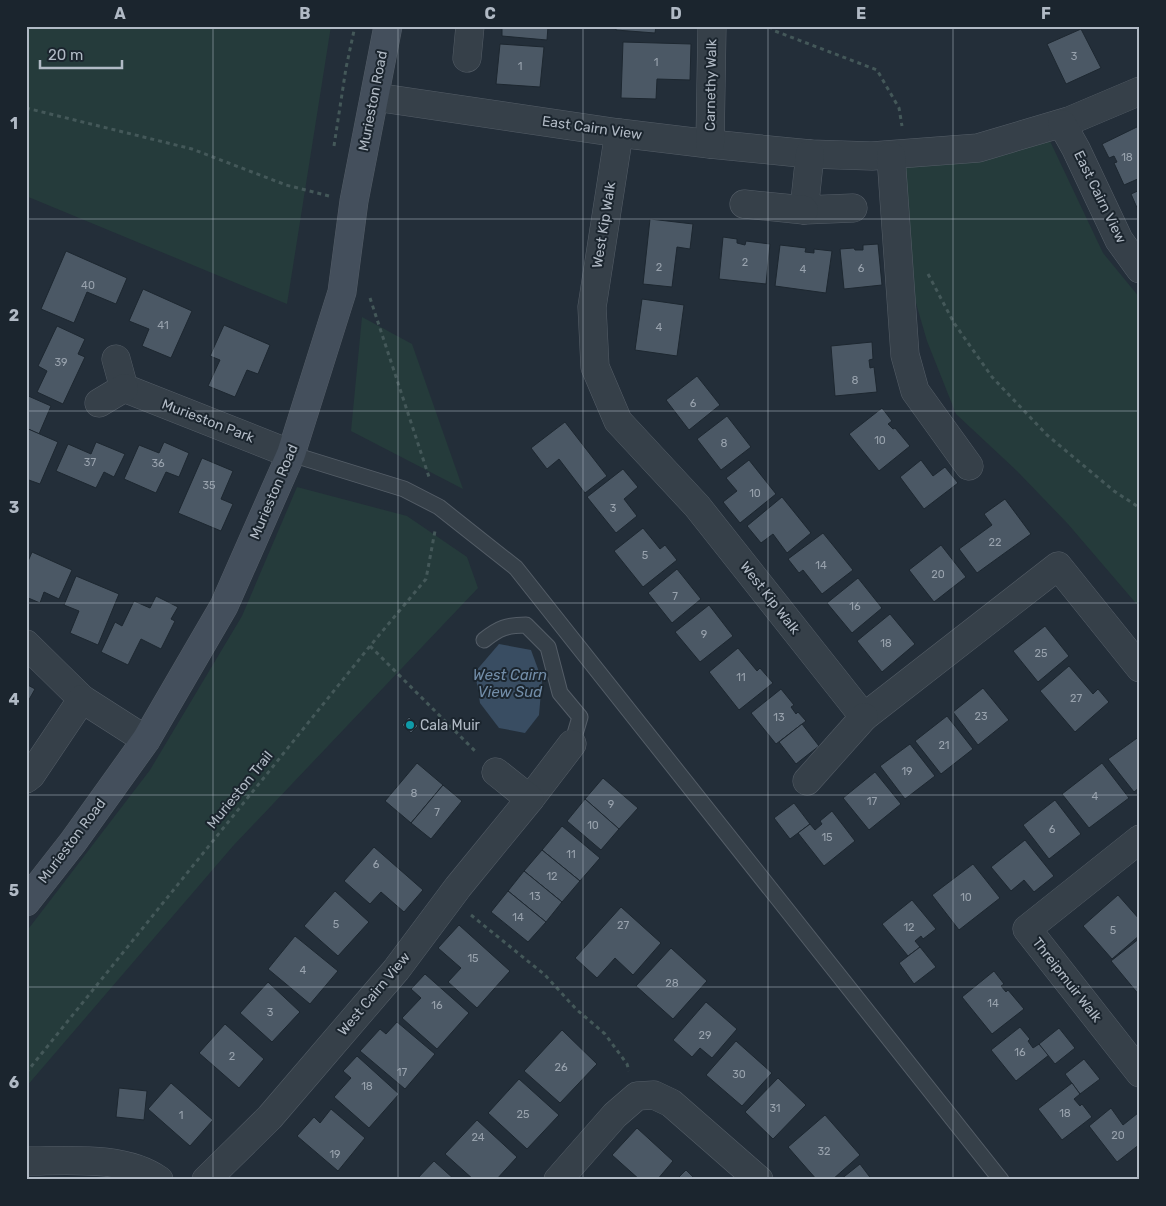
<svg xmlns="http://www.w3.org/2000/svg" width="1166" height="1206" font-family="Rubik,sans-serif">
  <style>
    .green { fill: #253b3b }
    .water { fill: #394d62 }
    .building { fill: #4b5865; stroke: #1d2730 }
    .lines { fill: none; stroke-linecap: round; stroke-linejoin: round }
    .lane-casing { stroke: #545d67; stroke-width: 17 }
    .street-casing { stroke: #545d67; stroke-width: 29 }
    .secondary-casing { stroke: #545d67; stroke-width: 29 }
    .path { stroke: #445859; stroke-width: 3; stroke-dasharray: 4 4; stroke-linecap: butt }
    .lane { stroke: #364049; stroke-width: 15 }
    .street { stroke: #364049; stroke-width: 28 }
    .secondary { stroke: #444f5c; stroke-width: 28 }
    .grid { fill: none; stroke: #b1bac5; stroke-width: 1; stroke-opacity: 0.55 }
    .culture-dot { fill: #0f9aa8; stroke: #1b252e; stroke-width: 2 }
    .labels { text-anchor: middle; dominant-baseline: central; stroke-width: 4; stroke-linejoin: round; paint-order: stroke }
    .number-label { font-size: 11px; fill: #98a2ad }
    .street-label { font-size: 14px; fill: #b1bac5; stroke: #1b252e }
    .poi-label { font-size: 14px; fill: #b1bac5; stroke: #1b252e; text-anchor: start }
    .water-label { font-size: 15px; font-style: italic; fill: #728da8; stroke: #1b252e }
    .neatline { fill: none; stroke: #b1bac5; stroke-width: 2 }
    .grid-label { font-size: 16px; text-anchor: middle; font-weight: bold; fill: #b1bac5 }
  </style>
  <rect width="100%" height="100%" fill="#232e39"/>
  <g class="green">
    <path d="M26 26H331L287 304 26 196Z"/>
    <path d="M1049 139 1103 253 1140 298V608L1068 524 1017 471 956 414 927 341 911 286 901 167Z"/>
    <path d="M362 317 412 344 463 489 351 431Z"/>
    <path d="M297 487 407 516 467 557 478 588 233 846 26 1087V932L150 770 242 616Z"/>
  </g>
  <path class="water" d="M499 644 531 650 542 680 539 715 525 733 499 728 480 703 475 672Z"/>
  <g class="building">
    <path d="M502 26H548L547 40 502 36Z"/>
    <path d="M616 26H656L655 33 616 30Z"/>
    <path d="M1081 29 1101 68 1066 84 1047 44Z"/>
    <path d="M623 42 691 44 690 80 657 79 656 99 621 98Z"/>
    <path d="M500 44 544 47 540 87 496 84Z"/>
    <path d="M1139 126 1140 178 1124 185 1114 163 1117 162 1114 156 1109 158 1102 144Z"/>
    <path d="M1140 190V209L1138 210 1131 194Z"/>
    <path d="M650 219 693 224 690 249 677 247 672 287 643 284Z"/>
    <path d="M723 237 737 239V243L745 245 746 241 770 244 766 284 719 279Z"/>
    <path d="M878 244 882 285 844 289 840 249 854 248 855 250H863V245Z"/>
    <path d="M780 245 806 248 805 252 814 253V249L832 251 826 293 775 286Z"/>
    <path d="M66 251 127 278 116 304 87 292 74 323 41 309Z"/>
    <path d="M143 289 192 311 171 358 142 346 149 329 129 321Z"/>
    <path d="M642 299 684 305 677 356 635 350Z"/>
    <path d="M224 325 270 345 258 374 247 370 235 397 208 386 220 360 210 356Z"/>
    <path d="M57 326 85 339 78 354 85 357 63 404 37 392 47 371 38 366Z"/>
    <path d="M872 342 873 359 869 360 870 368 874 367 877 392 835 396 831 346Z"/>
    <path d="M697 376 720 405 689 430 666 400Z"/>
    <path d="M26 395 51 406 39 434 26 428Z"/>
    <path d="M882 408 892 421 888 424 893 429 895 428 910 446 879 471 849 434Z"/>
    <path d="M727 416 751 447 721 470 697 439Z"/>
    <path d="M565 422 607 476 585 493 559 459 547 469 531 448Z"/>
    <path d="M26 428 58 442 40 484 26 479Z"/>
    <path d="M96 442 125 454 114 477 104 472 96 488 56 471 68 444 91 454Z"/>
    <path d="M164 442 189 453 179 477 166 472 156 493 124 479 139 445 159 453Z"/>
    <path d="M202 458 233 471 221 499 233 504 221 531 178 513Z"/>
    <path d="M749 460 776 494 740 523 723 502 737 491 726 478Z"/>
    <path d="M921 460 933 476 945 467 958 483 924 509 900 477Z"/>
    <path d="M623 469 638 487 624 499 637 516 616 533 587 497Z"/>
    <path d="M782 497 811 533 787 553 773 534 761 543 747 526Z"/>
    <path d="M1005 499 1031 534 977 573 959 549 992 525 984 514Z"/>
    <path d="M643 528 660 549 665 545 677 560 643 587 614 551Z"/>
    <path d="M823 533 853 570 822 594 803 570 799 573 788 559Z"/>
    <path d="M941 545 966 577 934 602 909 570Z"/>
    <path d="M32 552 72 570 59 599 44 592 40 603 26 597V566Z"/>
    <path d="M677 569 701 599 672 623 648 593Z"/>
    <path d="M76 576 119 594 98 645 70 633 79 611 64 605Z"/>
    <path d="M858 578 882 608 852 633 827 603Z"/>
    <path d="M156 596 178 607 171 619 175 621 161 649 141 639 128 665 101 652 115 622 122 626 134 601 150 608Z"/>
    <path d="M709 605 733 636 700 662 675 632Z"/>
    <path d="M890 614 915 644 882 672 857 641Z"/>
    <path d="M1045 626 1069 656 1038 682 1013 651Z"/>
    <path d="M738 648 757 671 760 668 773 683 739 710 709 672Z"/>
    <path d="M1069 666 1093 694 1098 689 1109 702 1075 732 1040 691Z"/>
    <path d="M26 684 35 689 26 705Z"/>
    <path d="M983 688 1009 720 978 745 953 712Z"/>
    <path d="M781 689 794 705 791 707 796 714 798 712 806 721 776 744 751 713Z"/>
    <path d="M947 716 973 749 941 774 915 741Z"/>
    <path d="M409 717 418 726 411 733 402 725Z"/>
    <path d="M802 724 819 746 796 764 779 742Z"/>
    <path d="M1140 736V787L1134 792 1108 759Z"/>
    <path d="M910 744 935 776 905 799 880 766Z"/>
    <path d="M417 763 443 785 411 823 385 801Z"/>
    <path d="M1102 763 1129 798 1089 828 1062 794Z"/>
    <path d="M875 772 901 804 869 830 843 798Z"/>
    <path d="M603 778 638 808 619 829 585 799Z"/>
    <path d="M443 785 462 801 431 839 411 823Z"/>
    <path d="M585 799 619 829 601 850 567 821Z"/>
    <path d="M1055 800 1081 834 1049 859 1023 825Z"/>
    <path d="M794 803 810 824 790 839 774 818Z"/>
    <path d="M832 811 855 841 824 866 798 833 810 824 815 830 822 824 820 821Z"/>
    <path d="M562 826 600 858 580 881 542 850Z"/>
    <path d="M1025 840 1054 876 1034 892 1024 880 1011 891 991 867Z"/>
    <path d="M374 847 423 890 404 912 381 892 370 904 344 881Z"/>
    <path d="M542 850 580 881 562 902 524 871Z"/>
    <path d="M973 864 1000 898 959 930 932 895Z"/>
    <path d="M524 871 562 902 546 922 508 891Z"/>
    <path d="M335 891 369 922 338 956 304 926Z"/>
    <path d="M508 891 546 922 528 942 491 912Z"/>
    <path d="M1118 895 1140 920V935L1112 959 1083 926Z"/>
    <path d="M912 900 936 929 923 939 921 936 915 941 920 947 908 956 882 924Z"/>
    <path d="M621 907 661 943 633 975 615 958 597 978 575 958Z"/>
    <path d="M459 925 510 971 477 1008 448 982 461 968 438 948Z"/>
    <path d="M295 936 338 971 310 1004 268 969Z"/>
    <path d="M1140 938V996L1111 961Z"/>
    <path d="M920 947 936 967 914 984 899 963Z"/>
    <path d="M671 948 707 981 673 1019 636 986Z"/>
    <path d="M994 971 1004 984 1001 986 1006 992 1008 990 1024 1009 992 1034 962 997Z"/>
    <path d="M425 974 469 1013 437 1049 402 1018 421 998 411 989Z"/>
    <path d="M268 982 300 1012 272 1042 240 1013Z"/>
    <path d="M706 1002 737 1029 712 1058 700 1048 692 1057 673 1040Z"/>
    <path d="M397 1022 435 1054 405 1089 360 1051 380 1029 386 1034Z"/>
    <path d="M225 1024 264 1059 239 1088 199 1053Z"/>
    <path d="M1020 1027 1030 1039 1028 1041 1033 1048 1039 1044 1049 1055 1016 1081 991 1050Z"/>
    <path d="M1059 1028 1075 1048 1055 1064 1039 1044Z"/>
    <path d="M562 1030 597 1064 560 1103 524 1071Z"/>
    <path d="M736 1041 772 1073 742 1106 706 1075Z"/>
    <path d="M357 1056 399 1094 369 1128 334 1097 351 1078 343 1071Z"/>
    <path d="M1084 1059 1100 1079 1080 1094 1065 1074Z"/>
    <path d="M778 1078 806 1105 773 1139 745 1112Z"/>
    <path d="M519 1079 559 1115 527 1149 488 1113Z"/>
    <path d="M171 1083 213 1120 190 1146 148 1109Z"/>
    <path d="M1072 1083 1080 1094 1074 1099 1080 1106 1082 1104 1092 1117 1062 1140 1038 1109Z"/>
    <path d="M119 1088 147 1091 144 1120 116 1117Z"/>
    <path d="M1111 1108 1123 1125 1138 1113 1140 1116V1144L1117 1162 1089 1126Z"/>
    <path d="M331 1109 365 1138 338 1171 297 1136 314 1117 320 1123Z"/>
    <path d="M825 1115 860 1155 832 1180H817L788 1147Z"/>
    <path d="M477 1120 517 1157 496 1180H474L445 1154Z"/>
    <path d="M637 1128 673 1161 657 1180H640L612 1155Z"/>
    <path d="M434 1161 455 1180H416Z"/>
    <path d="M860 1164 872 1180H840Z"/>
    <path d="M686 1170 696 1180H676Z"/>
  </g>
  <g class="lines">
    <defs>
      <g id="lane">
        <path d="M291 454 404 489 439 507 516 568 1001 1180"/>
        <path d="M484 640C499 628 507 625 526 625L548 647 560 693 580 717 572 744"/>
      </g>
      <g id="street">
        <path d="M467 58 470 26"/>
        <path d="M375 97 619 133 710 144 810 154 872 156 978 148 1069 121 1140 91"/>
        <path d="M1062 124 1076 149 1119 240 1140 269"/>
        <path d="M619 133 592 307 595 367 618 421 697 506 864 717 1058 566 1140 668"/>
        <path d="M710 144 712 26"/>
        <path d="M810 154 804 210 853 208"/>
        <path d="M891 156 905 355 915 391 969 466"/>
        <path d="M744 204 804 210"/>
        <path d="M116 359 124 388 291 454"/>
        <path d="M99 403 124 388"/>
        <path d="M26 644 82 699"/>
        <path d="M26 779 31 775 82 699 146 740"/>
        <path d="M807 781 864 717"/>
        <path d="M530 799 572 744"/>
        <path d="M1140 839 1027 929 1140 1073"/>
        <path d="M26 1161C67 1161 124 1155 159 1180"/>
        <path d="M206 1180 270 1117 396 970 458 887 530 799 496 772"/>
        <path d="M558 1180 615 1115 637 1096 654 1095 671 1103 759 1180"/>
      </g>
      <path id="secondary" d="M26 902 73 842 146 740 224 606 291 454 342 292 354 201 388 26"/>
    </defs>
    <use href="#lane" class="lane-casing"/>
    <use href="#street" class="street-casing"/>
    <use href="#secondary" class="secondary-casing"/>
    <g class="path">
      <path d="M769 26 775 31 877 70 899 108 902 126"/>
      <path d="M26 108 192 149 286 185 329 196"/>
      <path d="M334 146 346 68 355 26"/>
      <path d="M928 274 954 323 992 377 1047 435 1114 491 1140 508"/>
      <path d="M370 298 429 477"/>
      <path d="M370 646 477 753"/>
      <path d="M471 915 545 975 576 1009 605 1034 627 1064 629 1071"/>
      <path d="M26 1073 370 646 426 579 435 531"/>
    </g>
    <use href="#lane" class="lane"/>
    <use href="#street" class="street"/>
    <use href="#secondary" class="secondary"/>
  </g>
  <path class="grid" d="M213 26V1180M398 26V1180M583 26V1180M768 26V1180M953 26V1180M26 219H1140M26 411H1140M26 603H1140M26 795H1140M26 987H1140"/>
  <circle class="culture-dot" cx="410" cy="725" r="5"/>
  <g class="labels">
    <g class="number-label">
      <text x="1074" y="56">3</text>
      <text x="656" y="62">1</text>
      <text x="520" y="66">1</text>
      <text x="1127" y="157">18</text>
      <text x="745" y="262">2</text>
      <text x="659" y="267">2</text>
      <text x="861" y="268">6</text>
      <text x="803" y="269">4</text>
      <text x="88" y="285">40</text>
      <text x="163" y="325">41</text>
      <text x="659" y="327">4</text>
      <text x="61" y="362">39</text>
      <text x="855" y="380">8</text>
      <text x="693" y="403">6</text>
      <text x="880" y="440">10</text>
      <text x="724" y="443">8</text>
      <text x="90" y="462">37</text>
      <text x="158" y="463">36</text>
      <text x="209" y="485">35</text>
      <text x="755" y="493">10</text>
      <text x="613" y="508">3</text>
      <text x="995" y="542">22</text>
      <text x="645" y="555">5</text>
      <text x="821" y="565">14</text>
      <text x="938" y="574">20</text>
      <text x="675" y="596">7</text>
      <text x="855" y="606">16</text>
      <text x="704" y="634">9</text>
      <text x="886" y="643">18</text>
      <text x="1041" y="653">25</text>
      <text x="741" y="677">11</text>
      <text x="1076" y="698">27</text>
      <text x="981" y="716">23</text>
      <text x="779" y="717">13</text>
      <text x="944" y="745">21</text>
      <text x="907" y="771">19</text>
      <text x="414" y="793">8</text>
      <text x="1095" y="796">4</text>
      <text x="872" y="801">17</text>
      <text x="611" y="804">9</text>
      <text x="437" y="812">7</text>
      <text x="593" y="825">10</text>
      <text x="1052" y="829">6</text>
      <text x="827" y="837">15</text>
      <text x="571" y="854">11</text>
      <text x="376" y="864">6</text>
      <text x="552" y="876">12</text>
      <text x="535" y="896">13</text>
      <text x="966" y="897">10</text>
      <text x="518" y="917">14</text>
      <text x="336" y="924">5</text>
      <text x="623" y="925">27</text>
      <text x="909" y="927">12</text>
      <text x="1113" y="930">5</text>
      <text x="473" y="958">15</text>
      <text x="303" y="970">4</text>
      <text x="672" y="983">28</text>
      <text x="993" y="1003">14</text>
      <text x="437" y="1005">16</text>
      <text x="270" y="1012">3</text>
      <text x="705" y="1035">29</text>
      <text x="1020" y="1052">16</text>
      <text x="232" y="1056">2</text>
      <text x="561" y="1067">26</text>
      <text x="402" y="1072">17</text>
      <text x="739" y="1074">30</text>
      <text x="367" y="1086">18</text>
      <text x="775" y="1108">31</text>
      <text x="1065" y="1113">18</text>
      <text x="523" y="1114">25</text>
      <text x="181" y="1115">1</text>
      <text x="1118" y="1135">20</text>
      <text x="478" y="1137">24</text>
      <text x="824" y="1151">32</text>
      <text x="335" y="1154">19</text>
    </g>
    <g class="street-label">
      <text transform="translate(711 85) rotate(-89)">Carnethy Walk</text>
      <text transform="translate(373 101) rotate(-79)">Murieston Road</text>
      <text transform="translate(592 128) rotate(8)">East Cairn View</text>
      <text transform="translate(1100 197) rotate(64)">East Cairn View</text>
      <text transform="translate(604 225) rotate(-81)">West Kip Walk</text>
      <text transform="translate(208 421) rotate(21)">Murieston Park</text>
      <text transform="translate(274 492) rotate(-67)">Murieston Road</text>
      <text transform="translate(770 598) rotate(52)">West Kip Walk</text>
      <text transform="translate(240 790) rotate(-51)">Murieston Trail</text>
      <text transform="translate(72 841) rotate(-53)">Murieston Road</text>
      <text transform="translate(1067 980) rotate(52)">Threipmuir Walk</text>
      <text transform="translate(374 994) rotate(-50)">West Cairn View</text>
    </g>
    <g class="poi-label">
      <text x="420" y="725">Cala Muir</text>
    </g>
    <g class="water-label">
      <text x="510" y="675">West Cairn<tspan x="510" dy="17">View Sud</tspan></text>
    </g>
  </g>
  <rect width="1166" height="1206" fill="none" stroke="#1b252e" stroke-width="55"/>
  <path d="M40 60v8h82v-8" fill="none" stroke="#b1bac5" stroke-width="2.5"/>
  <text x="48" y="60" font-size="15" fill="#b1bac5" stroke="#1b252e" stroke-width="4" paint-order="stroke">20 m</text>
  <rect x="28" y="28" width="1110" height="1150" class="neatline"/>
  <g class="grid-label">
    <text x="120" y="19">A</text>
    <text x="305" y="19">B</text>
    <text x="490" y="19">C</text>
    <text x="676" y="19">D</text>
    <text x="861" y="19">E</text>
    <text x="1046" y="19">F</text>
    <text x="14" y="129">1</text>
    <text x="14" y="321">2</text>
    <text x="14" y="513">3</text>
    <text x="14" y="705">4</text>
    <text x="14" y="896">5</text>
    <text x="14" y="1088">6</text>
  </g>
</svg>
